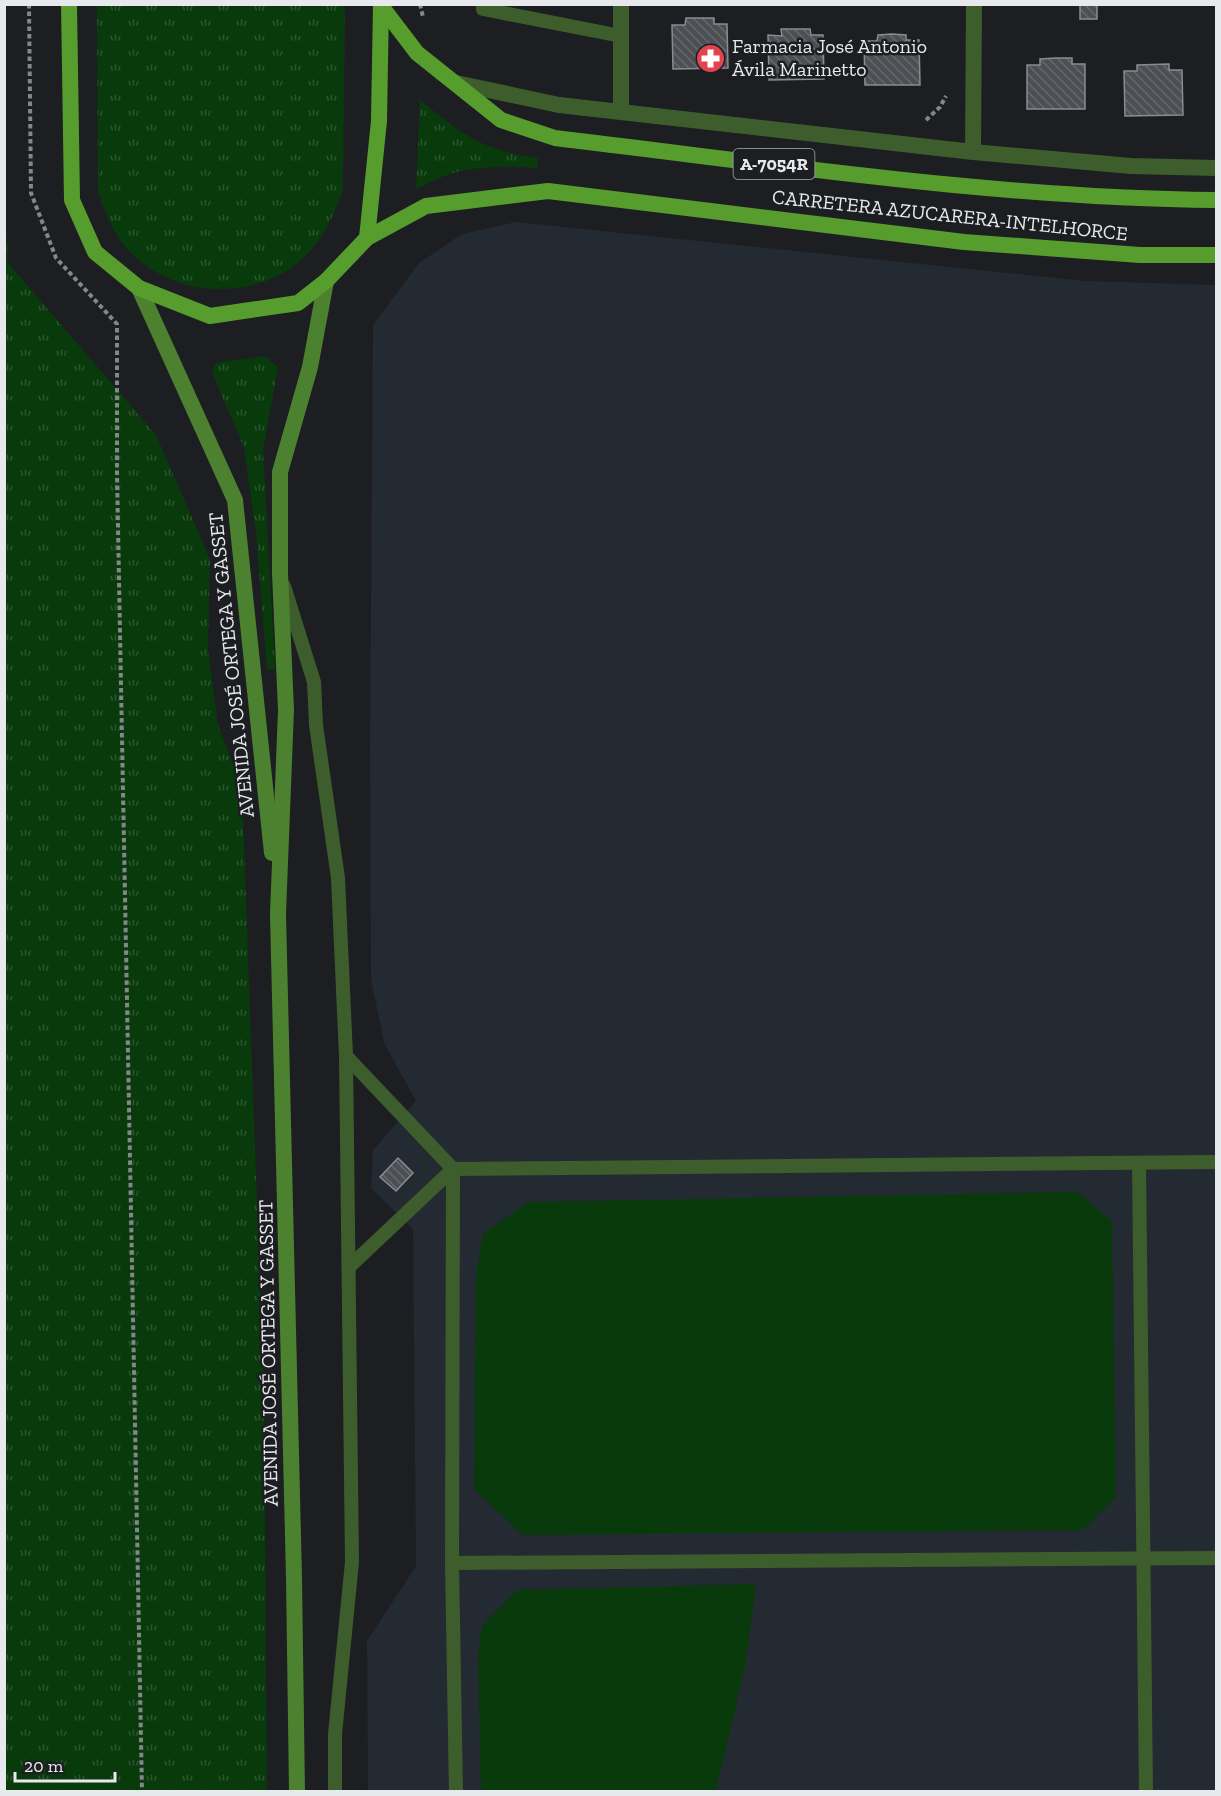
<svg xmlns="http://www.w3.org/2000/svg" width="1221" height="1796" font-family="'Zilla Slab',serif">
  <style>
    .built { fill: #242a32 }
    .grass { fill: url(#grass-tufts) }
    .garden { fill: #083a0c }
    .building { fill: url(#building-back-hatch); stroke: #898c91; stroke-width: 1.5 }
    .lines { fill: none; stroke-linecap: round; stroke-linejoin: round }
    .path { stroke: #85868a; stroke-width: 4; stroke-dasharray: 4.5 3; stroke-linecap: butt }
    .service { stroke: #3d5e2c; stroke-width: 14 }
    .minor { stroke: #3d5e2c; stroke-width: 16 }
    .secondary { stroke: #4c812f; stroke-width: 16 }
    .primary { stroke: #579d2d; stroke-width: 16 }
    .labels { text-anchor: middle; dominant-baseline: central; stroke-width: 5; stroke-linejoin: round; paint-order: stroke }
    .shield { fill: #1c1e22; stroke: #abacaf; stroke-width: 1.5 }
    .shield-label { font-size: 18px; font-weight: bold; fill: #e8e9ec }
    .poi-label { font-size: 20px; fill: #e8e9ec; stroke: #1c1e22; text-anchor: start }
    .street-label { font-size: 20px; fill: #e8e9ec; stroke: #1c1e22 }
  </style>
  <defs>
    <pattern id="grass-tufts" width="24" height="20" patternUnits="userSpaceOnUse" patternTransform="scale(1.5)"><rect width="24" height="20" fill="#083a0c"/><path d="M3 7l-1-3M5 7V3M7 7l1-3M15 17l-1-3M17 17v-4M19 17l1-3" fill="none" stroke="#2c5630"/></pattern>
    <pattern id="building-back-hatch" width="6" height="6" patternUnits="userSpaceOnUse" patternTransform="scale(1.5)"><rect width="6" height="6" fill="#4c4f53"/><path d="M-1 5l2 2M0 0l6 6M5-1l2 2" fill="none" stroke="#66686c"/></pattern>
  </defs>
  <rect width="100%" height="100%" fill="#1c1e22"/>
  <path class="built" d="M516 222 1085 281 1216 285V1791H368L367 1641 416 1566 413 1229 371 1188 373 1150 416 1101 384 1043 371 979 370 747 373 325 419 263 462 234Z"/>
  <g class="grass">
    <path d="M97 5H345L343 189C334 216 323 241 301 260 246 308 155 295 116 234 108 220 103 206 98 191Z"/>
    <path d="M420 100C461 134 484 151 538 158L537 168C507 166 476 165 447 175 436 178 426 185 416 189Z"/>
    <path d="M5 201 8 263 156 435 210 559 208 650 218 725 242 788 264 1397 267 1791H5Z"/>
    <path d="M265 356 278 367 263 450 275 669 267 670 256 532 244 448 212 372 215 363Z"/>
  </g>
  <g class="garden">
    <path d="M1077 1192 1112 1221 1116 1497 1083 1530 523 1535 474 1489 476 1277 483 1234 529 1202Z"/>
    <path d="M756 1584 745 1666 716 1791H481L478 1658 482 1626 517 1590Z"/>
  </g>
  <g class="building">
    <rect x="1080" y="4" width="17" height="15"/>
    <path d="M686 18H714V24H727L728 68 673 69 672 25H685Z"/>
    <path d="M781 29H810L811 35H823L824 79 769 80 768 35 782 36Z"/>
    <path d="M892 34 906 35V40H919L920 85H865L864 41H877L878 35Z"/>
    <path d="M1056 58H1072V64H1085V109H1027V65H1040V59Z"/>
    <path d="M1169 64V70H1182L1183 115 1125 116 1124 71H1137V65Z"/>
    <path d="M398 1158 413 1173 396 1191 380 1177Z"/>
  </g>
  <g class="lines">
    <g class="path">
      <path d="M29 4 31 193 56 258 117 324V474L142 1792"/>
      <path d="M420 4 423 17"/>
      <path d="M926 120 940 107 946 96"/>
    </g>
    <g class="service">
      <path d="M483 4V9L621 36"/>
      <path d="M284 586 314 682 316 725 338 878 346 1056 352 1562 335 1734V1792"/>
      <path d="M346 1056 453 1169 349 1267"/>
      <path d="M1139 1163 1146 1792"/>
      <path d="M452 1563 1216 1558"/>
      <path d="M456 1792 452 1563 453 1169 1216 1162"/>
    </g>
    <g class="minor">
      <path d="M456 83 559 105 973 152 1131 166 1216 168"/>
      <path d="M621 111V4"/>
      <path d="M973 152 974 4"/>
    </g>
    <g class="secondary">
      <path d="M139 288 235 500 272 853"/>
      <path d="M297 1792 294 1578 278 914 286 710 280 573V472L310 367 326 281"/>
    </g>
    <g class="primary">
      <path d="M69 4 72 200 95 252 139 288 210 316 298 303 326 281 367 238 426 206 548 191 964 242 1140 255H1216"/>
      <path d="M382 7 417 53 501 120 555 138C775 164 995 198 1216 200"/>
      <path d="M367 238 379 121 381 4"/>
    </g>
  </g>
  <defs>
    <symbol id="pharmacy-disc" viewBox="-11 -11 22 22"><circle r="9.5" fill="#e0444e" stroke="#1c1e22"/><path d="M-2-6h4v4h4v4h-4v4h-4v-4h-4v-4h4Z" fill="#fff"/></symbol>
  </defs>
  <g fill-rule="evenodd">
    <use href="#pharmacy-disc" x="694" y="42" width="33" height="33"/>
  </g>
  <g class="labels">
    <rect class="shield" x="733.5" y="149" width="81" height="30" rx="4.5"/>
    <g class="shield-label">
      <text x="774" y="164">A-7054R</text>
    </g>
    <g class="poi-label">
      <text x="732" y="46">Farmacia José Antonio<tspan x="732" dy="23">Ávila Marinetto</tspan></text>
    </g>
    <g class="street-label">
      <text transform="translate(950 215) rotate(6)">CARRETERA AZUCARERA-INTELHORCE</text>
      <text transform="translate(231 665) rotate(-96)">AVENIDA JOSÉ ORTEGA Y GASSET</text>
      <text transform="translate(268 1353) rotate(-91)">AVENIDA JOSÉ ORTEGA Y GASSET</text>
    </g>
  </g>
  <rect width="1221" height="1796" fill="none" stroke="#e8e9ec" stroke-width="12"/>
  <path d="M15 1772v9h100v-9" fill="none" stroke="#e8e9ec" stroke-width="3"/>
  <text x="24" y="1772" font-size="18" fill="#e8e9ec" stroke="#1c1e22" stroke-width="4.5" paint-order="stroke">20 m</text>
</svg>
